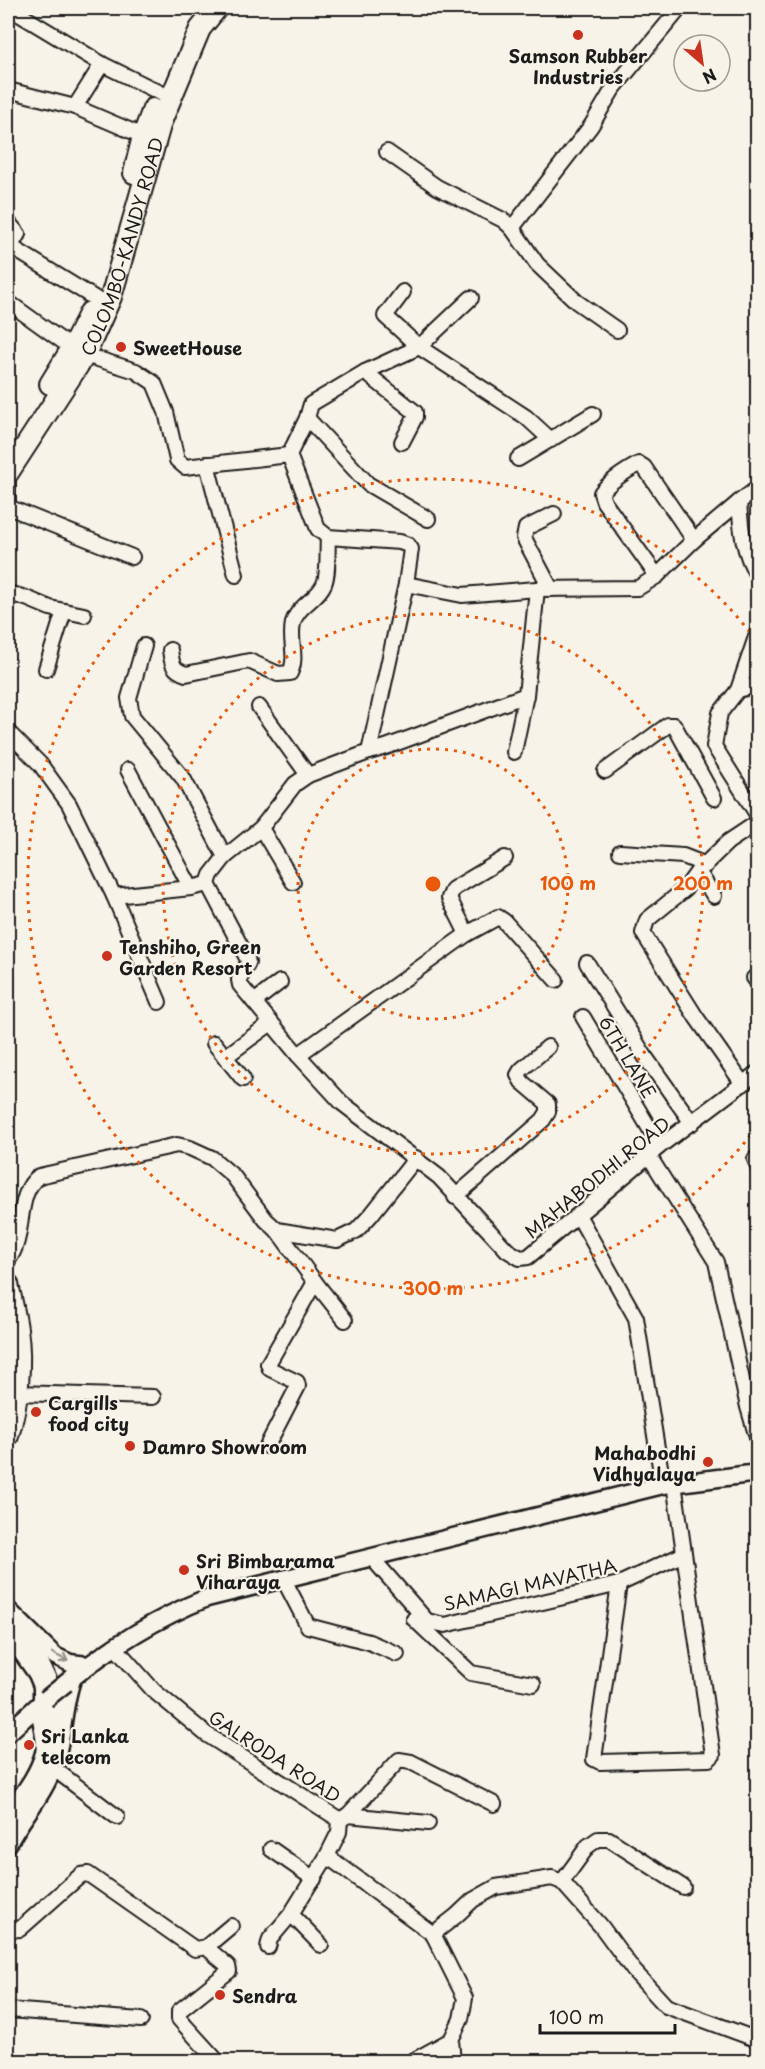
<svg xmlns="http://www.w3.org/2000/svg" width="765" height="2069" font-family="'Playpen Sans',sans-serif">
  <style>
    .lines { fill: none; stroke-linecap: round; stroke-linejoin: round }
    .minor-casing { stroke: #1c1c1c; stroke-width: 18 }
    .major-casing { stroke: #1c1c1c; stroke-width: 21 }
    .highway-casing { stroke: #1c1c1c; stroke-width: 24 }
    .minor { stroke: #f7f3e8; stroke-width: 14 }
    .major { stroke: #f7f3e8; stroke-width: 16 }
    .highway { stroke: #f7f3e8; stroke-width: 20 }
    .major-bridge-casing { stroke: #1c1c1c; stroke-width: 21; stroke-linecap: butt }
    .major-bridge { stroke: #f7f3e8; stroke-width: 16 }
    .oneway { stroke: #94928c }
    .ring { fill: none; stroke: #e8590c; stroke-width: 3; stroke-dasharray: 3 6 }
    .poi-dot { fill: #c8321e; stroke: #f7f3e8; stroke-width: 2 }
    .labels { text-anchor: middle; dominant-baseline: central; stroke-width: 4.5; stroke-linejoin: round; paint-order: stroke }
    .poi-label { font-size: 18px; font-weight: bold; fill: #1c1c1c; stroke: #f7f3e8; text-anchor: start }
    .street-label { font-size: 18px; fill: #1c1c1c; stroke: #f7f3e8 }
    .centre { fill: #e8590c; stroke: #f7f3e8; stroke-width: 3 }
    .ring-label { font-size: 18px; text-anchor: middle; font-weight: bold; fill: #e8590c; stroke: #f7f3e8; stroke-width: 4.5; stroke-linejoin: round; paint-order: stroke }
  </style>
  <rect width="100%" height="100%" fill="#f7f3e8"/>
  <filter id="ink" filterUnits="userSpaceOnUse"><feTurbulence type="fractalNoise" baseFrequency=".0167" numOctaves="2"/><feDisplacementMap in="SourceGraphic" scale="12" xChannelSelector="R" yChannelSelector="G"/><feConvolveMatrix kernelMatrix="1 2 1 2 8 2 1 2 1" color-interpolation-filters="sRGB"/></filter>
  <g filter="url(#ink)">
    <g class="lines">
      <defs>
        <g id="minor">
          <path d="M16 8 19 14 102 64 171 98"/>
          <path d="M8 90 75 107 102 64"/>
          <path d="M75 107 143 136"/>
          <path d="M387 152 437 187 503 220 512 228 537 264 577 302 617 330"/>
          <path d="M8 222 18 234 12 244 13 248 96 299"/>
          <path d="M512 228 591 126 613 89 680 8"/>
          <path d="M403 292 385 316 419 347 471 298"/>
          <path d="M8 302 72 348"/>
          <path d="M85 355 136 371 154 383 166 412 177 460 185 467 289 455 318 529 328 537 400 542 408 545 411 549 406 584 462 595 537 589 638 588 657 576 694 540 739 502"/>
          <path d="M365 372 415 412V417L402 442"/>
          <path d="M307 418 368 484 428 519"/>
          <path d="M289 455 307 418 311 404 365 372 419 347 526 417 551 440"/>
          <path d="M518 459 593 414"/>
          <path d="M207 464 236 575"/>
          <path d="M8 477V510"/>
          <path d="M758 488 739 502C741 531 743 552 758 577"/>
          <path d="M8 507 132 557"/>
          <path d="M657 576 604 502 601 493C610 481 626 471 639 464L644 467 694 540"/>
          <path d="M406 584 369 752 386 747 526 695"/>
          <path d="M551 589 524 538 526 528 554 514"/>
          <path d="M8 593 26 598 50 608 84 615"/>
          <path d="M758 631 738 690 720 713 714 746 758 816"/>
          <path d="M144 646 129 698 132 716 183 778 225 857 211 875 208 884"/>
          <path d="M170 650C172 663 172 670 186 674L249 661 278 674 290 673C298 657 289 641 293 623 297 606 318 599 324 584 329 573 327 549 328 537"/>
          <path d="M46 669 64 611"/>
          <path d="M738 690 758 685"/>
          <path d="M259 707 308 775 369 752"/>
          <path d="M8 732 40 764 69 804 114 896 191 888 208 884 247 958 248 963 239 980 240 985 298 1055 342 1103 439 1177 507 1250 520 1258 528 1257 660 1146 758 1072"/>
          <path d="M514 752 526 695 537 589"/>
          <path d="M128 770 191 888"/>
          <path d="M605 771 668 725H674L714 798"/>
          <path d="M261 828 293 882"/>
          <path d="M620 852 683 856 706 865"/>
          <path d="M225 857 261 828 295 784 308 775"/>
          <path d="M505 858 453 889 449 898 467 934 498 917 504 921 556 980"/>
          <path d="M698 871 714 896"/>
          <path d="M114 896 159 1002"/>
          <path d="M587 963 646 1058 692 1123"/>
          <path d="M754 978 758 983"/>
          <path d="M254 1002 280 982"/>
          <path d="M583 1017 660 1146"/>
          <path d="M214 1043 243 1079"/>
          <path d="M298 1055 467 934"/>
          <path d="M225 1057 271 1023"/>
          <path d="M743 1084 696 1017 643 933 647 920 685 889 698 871 728 842 758 822"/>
          <path d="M649 1156 716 1262 748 1407 758 1441"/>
          <path d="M755 1159 758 1167"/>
          <path d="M455 1197 543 1120 548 1112V1104L522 1082 518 1075 521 1070 548 1047"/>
          <path d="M578 1215 636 1318 663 1485"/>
          <path d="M8 1260C27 1236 14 1195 39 1176L177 1145 190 1148 212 1158 233 1176 266 1220 277 1230 337 1240 356 1231 371 1215 416 1158"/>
          <path d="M315 1282 345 1320"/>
          <path d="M16 1393 153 1397"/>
          <path d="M267 1446 298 1386 297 1382 270 1369 268 1364 315 1282 277 1230"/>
          <path d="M371 1557 427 1621 445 1625 619 1584 684 1554"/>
          <path d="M283 1578 308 1626 369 1642 397 1654"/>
          <path d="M619 1584 594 1759 600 1762 709 1759 713 1755 674 1483"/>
          <path d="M414 1619 471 1673 533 1684"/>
          <path d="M17 1629 38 1655 53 1688V1745"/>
          <path d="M114 1646 154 1691 206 1734 340 1820 339 1832 327 1856 433 1934 456 1916 473 1900 496 1887 552 1878 562 1882 601 1926 634 1971 666 2006 758 2040"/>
          <path d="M53 1768 117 1817"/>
          <path d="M348 1815 428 1823"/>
          <path d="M340 1820 348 1815 399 1760 411 1762 494 1804"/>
          <path d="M271 1849 314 1879"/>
          <path d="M562 1882 588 1846 598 1839H609L683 1887"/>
          <path d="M291 1914 321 1945"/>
          <path d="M8 1930 20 1929 81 1875 88 1874 195 1949 206 1947 231 1926"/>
          <path d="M433 1934 465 1998 461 2019 451 2040 453 2062"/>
          <path d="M206 1947 228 1966 229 1971 179 2011V2019L218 2062"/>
          <path d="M268 1947 270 1939 291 1914 327 1856"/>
          <path d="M8 2010 141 2020"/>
          <path d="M411 2062 451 2040"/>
        </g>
        <g id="major">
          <path d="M8 1610 55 1656 70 1663 88 1665"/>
          <path d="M8 1633 37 1674 42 1686V1702"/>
          <path d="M66 1683C110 1647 154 1619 207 1598L663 1485 758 1473"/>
          <path d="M8 1733 43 1701"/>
          <path d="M8 1815C21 1796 38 1776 44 1753 47 1739 41 1720 38 1706"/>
          <path d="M8 1844C21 1818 43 1796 53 1768 64 1738 62 1706 73 1677"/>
        </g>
        <g id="highway">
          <path d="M134 173 143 136 153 109"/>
          <path d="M50 384 72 348 90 312"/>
          <path id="s1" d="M8 473 85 355 111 297 161 122 200 29 217 8"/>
          <path d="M8 1284C11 1299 15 1314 17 1329 22 1363 18 1403 8 1436"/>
        </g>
      </defs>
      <use href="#minor" class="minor-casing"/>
      <use href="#major" class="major-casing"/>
      <use href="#highway" class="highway-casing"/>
      <use href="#minor" class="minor"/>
      <use href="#major" class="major"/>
      <use href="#highway" class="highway"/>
      <defs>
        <path id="major-bridge" d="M46 1699 66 1683"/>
      </defs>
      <use href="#major-bridge" class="major-bridge-casing"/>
      <use href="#major-bridge" class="major-bridge"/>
    </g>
    <defs><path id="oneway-shaft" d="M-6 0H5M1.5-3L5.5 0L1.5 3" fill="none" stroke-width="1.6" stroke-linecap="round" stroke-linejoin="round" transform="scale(1.5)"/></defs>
    <use class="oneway" href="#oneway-shaft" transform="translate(60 1657) rotate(28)"/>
  </g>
  <g class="ring">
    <circle cx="433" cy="884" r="135"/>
    <circle cx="433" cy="884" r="270"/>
    <path d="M756 1128A405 405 0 1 1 756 640"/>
  </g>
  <g class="poi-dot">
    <circle cx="578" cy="35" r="6"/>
    <circle cx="121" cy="347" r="6"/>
    <circle cx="107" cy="956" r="6"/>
    <circle cx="36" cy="1412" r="6"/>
    <circle cx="130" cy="1446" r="6"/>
    <circle cx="708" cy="1462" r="6"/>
    <circle cx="184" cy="1570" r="6"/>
    <circle cx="29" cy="1745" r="6"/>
    <circle cx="220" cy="1995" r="6"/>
  </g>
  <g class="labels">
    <g class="poi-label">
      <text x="578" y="55" text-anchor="middle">Samson Rubber<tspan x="578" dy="21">Industries</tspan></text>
      <text x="133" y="347">SweetHouse</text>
      <text x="119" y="946">Tenshiho, Green<tspan x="119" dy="21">Garden Resort</tspan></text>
      <text x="48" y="1402">Cargills<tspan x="48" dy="21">food city</tspan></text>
      <text x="142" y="1446">Damro Showroom</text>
      <text x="696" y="1452" text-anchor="end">Mahabodhi<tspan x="696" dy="21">Vidhyalaya</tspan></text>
      <text x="196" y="1560">Sri Bimbarama<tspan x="196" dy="21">Viharaya</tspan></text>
      <text x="41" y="1735">Sri Lanka<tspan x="41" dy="21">telecom</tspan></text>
      <text x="232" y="1995">Sendra</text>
    </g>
    <g class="street-label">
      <text stroke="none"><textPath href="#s1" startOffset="256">COLOMBO-KANDY ROAD</textPath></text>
      <text transform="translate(628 1057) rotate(59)">6TH LANE</text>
      <text transform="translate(597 1177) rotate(-39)">MAHABODHI ROAD</text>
      <text transform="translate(530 1584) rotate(-13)">SAMAGI MAVATHA</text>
      <text transform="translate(275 1756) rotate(33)">GALRODA ROAD</text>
    </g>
  </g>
  <circle cx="433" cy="884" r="9" class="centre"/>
  <g class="ring-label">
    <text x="568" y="890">100 m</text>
    <text x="703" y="890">200 m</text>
    <text x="433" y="1295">300 m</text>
  </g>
  <rect width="765" height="2069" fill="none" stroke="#f7f3e8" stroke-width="30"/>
  <rect x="15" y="15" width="735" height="2039" fill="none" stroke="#1c1c1c" stroke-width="2" filter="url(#ink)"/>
  <g transform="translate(702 63) rotate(151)"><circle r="28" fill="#f7f3e8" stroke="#9f9d96" stroke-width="1.5"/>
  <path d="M0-4.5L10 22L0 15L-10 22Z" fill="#c8321e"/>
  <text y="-9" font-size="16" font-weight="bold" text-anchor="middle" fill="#1c1c1c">N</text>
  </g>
  <path d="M540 2024v9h135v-9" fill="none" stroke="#1c1c1c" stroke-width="3"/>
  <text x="549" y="2024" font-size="18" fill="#1c1c1c" stroke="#f7f3e8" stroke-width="4.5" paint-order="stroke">100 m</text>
</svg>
